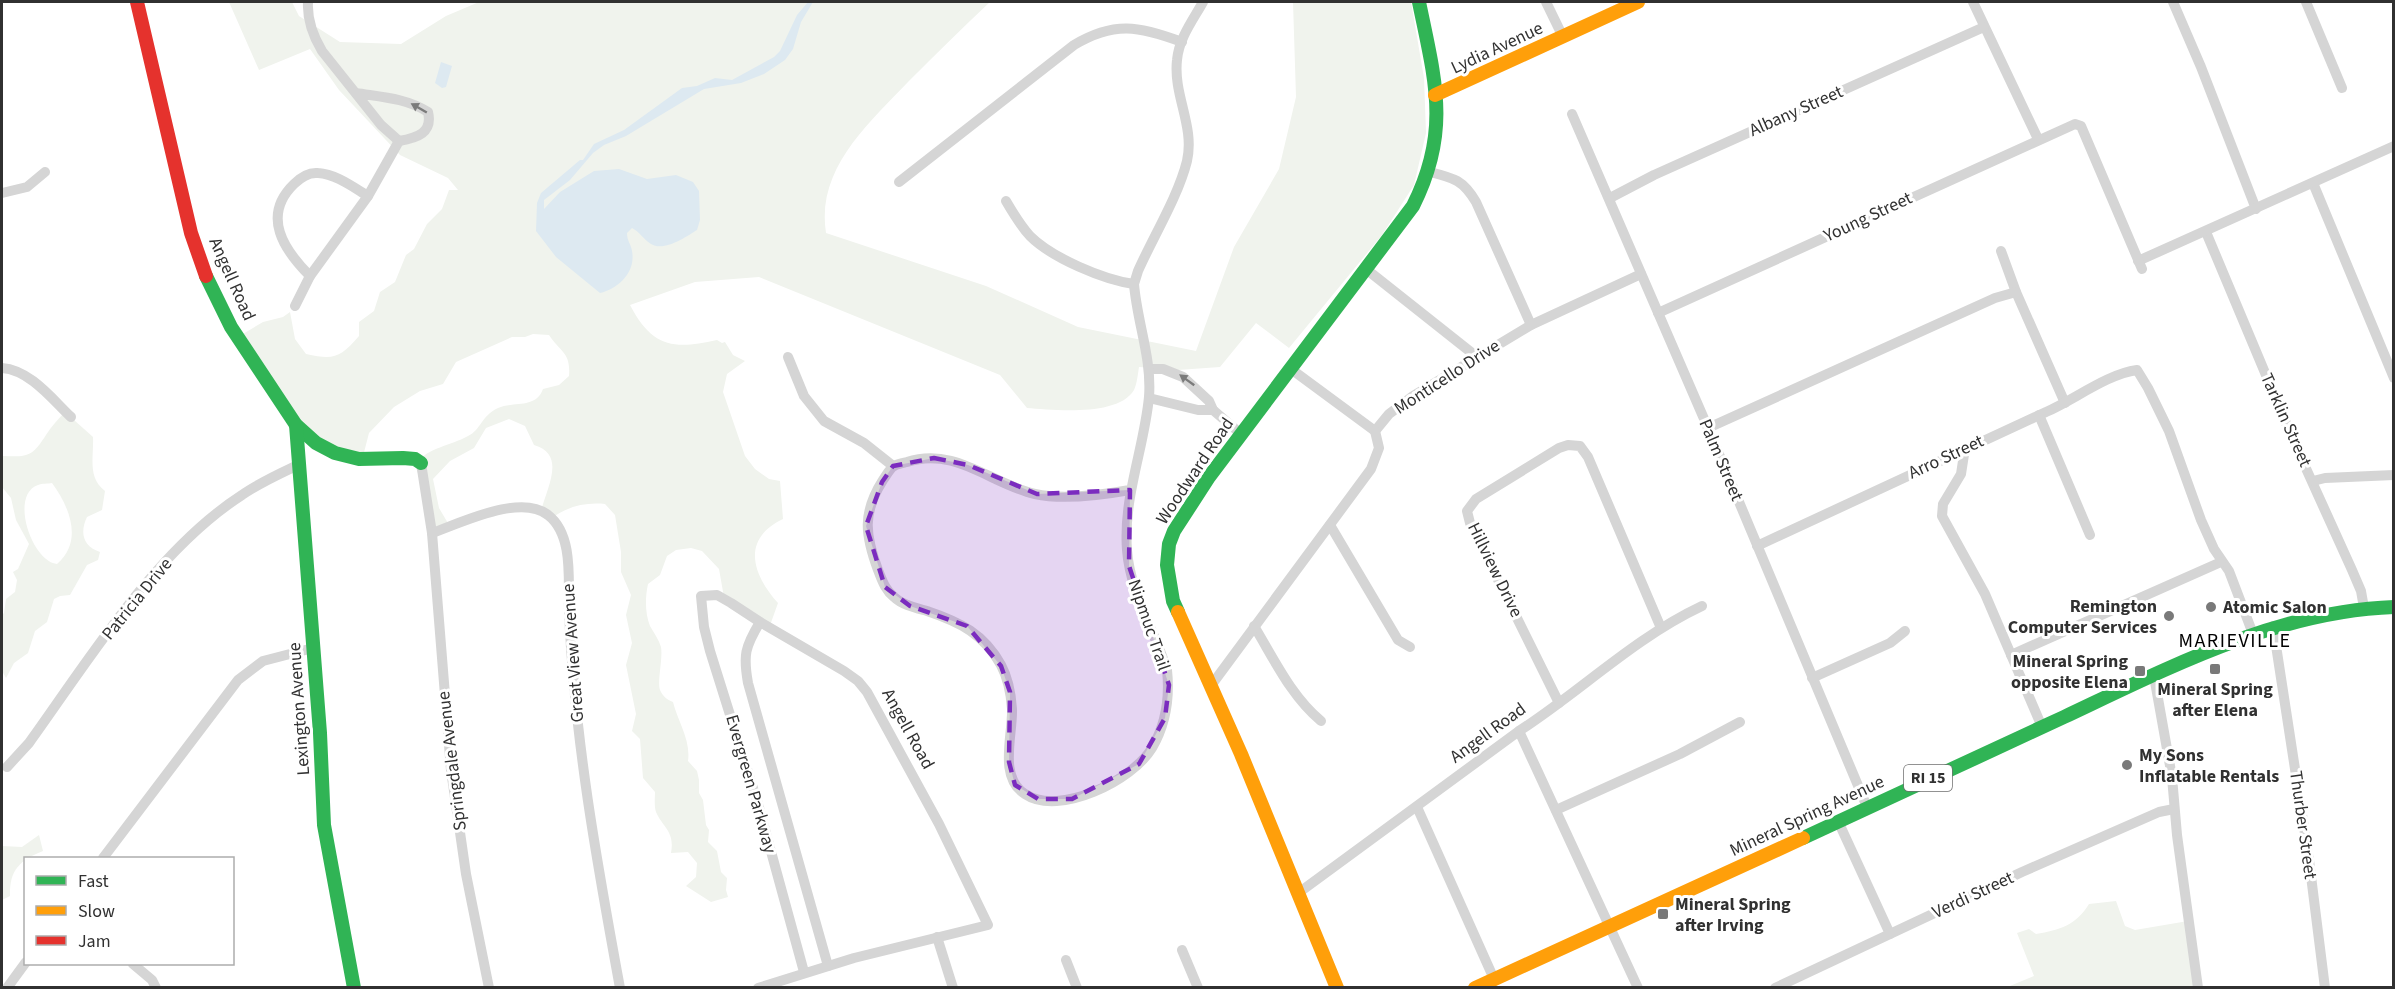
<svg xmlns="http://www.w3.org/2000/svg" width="2395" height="989" font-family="'Source Sans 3',sans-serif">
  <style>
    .green { fill: #f0f3ed; fill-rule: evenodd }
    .water { fill: #dde9f1 }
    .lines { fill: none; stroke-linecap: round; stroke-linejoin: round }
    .street { stroke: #d5d5d5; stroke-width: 10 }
    .fast { stroke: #30b455; stroke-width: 14 }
    .slow { stroke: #ff9f0a; stroke-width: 14 }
    .jam { stroke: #e5322d; stroke-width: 14 }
    .oneway { fill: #7b7b7b }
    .marked { fill: #7b2cbf; fill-opacity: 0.2; stroke: #7b2cbf; stroke-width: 4.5; stroke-dasharray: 12 8; stroke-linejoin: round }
    .poi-dot { fill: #797979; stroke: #fff; stroke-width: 2 }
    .labels { text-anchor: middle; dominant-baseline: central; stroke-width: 6; stroke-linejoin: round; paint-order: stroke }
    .shield { fill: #fff; stroke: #6f6f6f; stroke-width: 1.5 }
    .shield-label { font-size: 16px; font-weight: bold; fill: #313131 }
    .street-label { font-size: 18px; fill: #313131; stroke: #fff }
    .poi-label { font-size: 18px; font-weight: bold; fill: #313131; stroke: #fff; text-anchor: start }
    .neighbourhood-label { font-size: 20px; letter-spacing: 1.5px; fill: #000; stroke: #fff }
  </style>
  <rect width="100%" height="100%" fill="#fff"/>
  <g class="green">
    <path d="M229 2H292L299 16 340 42 401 44 446 16 479 2H990C962 28 935 55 908 82 868 124 816 169 826 233L986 286 1078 327 1196 351 1234 247 1279 169 1296 97 1293 2H1411L1424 78 1426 133 1414 185 1382 235 1289 348 1256 323 1220 367 1178 370 1139 367C1138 373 1137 384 1134 390 1118 417 1053 410 1027 408L1000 375 759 277 695 282 630 305C652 347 673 350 717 340L722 343 725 342 733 355 745 361 727 374 723 392 745 456 755 469 769 479 780 481 783 519C741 539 752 574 778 603L768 631 725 603 719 569 702 551 691 548 676 550 667 556 660 575 648 584C645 598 645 613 650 626 654 633 659 640 661 647 663 659 657 682 660 690 662 695 667 700 673 702 678 722 691 740 688 761L697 771 699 780V793L703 800 706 825 709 830 708 842 717 851 721 872 727 878 726 890 728 897 711 902 686 886 696 877 697 863 688 852 671 853C675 831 663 828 656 812 654 806 655 797 655 792L643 778 640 739 632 731 636 714 626 665 632 643 626 615 631 595 621 572V552L615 515 605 504C584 502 566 507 549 520L540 516C544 492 569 455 534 445L525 426 509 419 486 428 474 448 450 461 433 479 439 508 452 530 437 533 415 464C429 447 450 446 468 436 481 430 481 416 498 408 514 401 536 409 543 389L559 385 569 376C571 352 560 352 549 335L533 334 525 337H512L456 362 443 384 420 391 394 407 369 433 361 464 326 455 236 338 263 322 283 317 290 312 295 339 306 354C334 360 340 358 359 336V322L374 311 380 292 395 282 406 255 414 249 427 224 442 209 449 190H458L448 178 400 155 339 90 310 49 259 70Z"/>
    <path d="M65 412 93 437C94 456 87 478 105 491L102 510 87 517C80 532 82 546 100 552L98 560 87 565 70 595 60 596 54 599 47 622 35 631 28 653 14 663 6 678 2 671V615L4 613 6 599 15 592 17 580 13 572 18 569 29 544 16 520 11 498 2 487V456C28 457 32 457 46 435 51 427 58 419 65 412ZM52 483C69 506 84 541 57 564 32 562 9 495 38 485 42 483 48 484 52 483Z"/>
    <path d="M39 835 43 851C20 860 9 870 10 896L2 900V846L22 847Z"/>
    <path d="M2116 901 2125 926 2135 930 2188 921 2198 987 2005 988 2034 976 2017 933 2029 929 2036 934C2060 930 2076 925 2089 904Z"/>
  </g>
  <g class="water">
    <path d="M808 2H813L801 22 793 49 785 60 764 74 741 83 704 89 626 136 604 145 593 153 570 180 544 200V209L560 192 594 171 619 169 647 179 676 175 693 182 699 191 700 220 697 230C686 237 664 252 651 244 643 239 640 232 632 228L627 233C627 241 631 244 632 251 636 272 619 288 600 293L556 257 536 231 537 203 541 193 580 160H583L594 144 624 130 682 88 697 86 715 78 732 80 774 57 780 51 797 15Z"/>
    <path d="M441 62 452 66 446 87 442 88 435 83Z"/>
  </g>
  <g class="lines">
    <g class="street">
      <path d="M308 2C307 19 313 36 322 51L381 125 399 141C417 138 433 133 428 112 406 98 381 97 356 93"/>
      <path d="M1546 2 1563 37"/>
      <path d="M1973 2 2038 139"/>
      <path d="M2173 2 2201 67 2256 209"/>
      <path d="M2306 2 2342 88"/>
      <path d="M1572 114 1708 428 1867 807"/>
      <path d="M1430 172C1454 178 1463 180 1476 202L1531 325"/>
      <path d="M899 182 1074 45C1114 21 1139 26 1182 42"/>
      <path d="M2313 183 2394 378"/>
      <path d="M2 193 27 187 45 172"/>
      <path d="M1610 198 1654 175 1984 27"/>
      <path d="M1006 201C1013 213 1020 225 1030 236 1052 258 1104 280 1134 284"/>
      <path d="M2206 232 2294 442 2352 570 2361 591 2364 608"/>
      <path d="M2001 251 2016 292 2065 403"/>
      <path d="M2138 261 2394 146"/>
      <path d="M1366 269 1477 357"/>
      <path d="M310 276C284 250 261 216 294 184 300 178 308 172 318 173 336 174 353 187 368 196"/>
      <path d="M295 306 310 276 368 196 399 141"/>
      <path d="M1658 313 2075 124 2081 126 2142 269"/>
      <path d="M788 357 804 396 824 421 864 443 893 466"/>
      <path d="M2 368C30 370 52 399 71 417"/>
      <path d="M1149 369H1163L1183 377 1209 401 1213 410 1241 434"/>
      <path d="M1291 369 1375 431"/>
      <path d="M1149 398 1198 410H1213"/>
      <path d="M2039 415 2090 535"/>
      <path d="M1708 428 1995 298 2016 292"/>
      <path d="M1375 431 1389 414 1413 396 1531 325 1641 274"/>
      <path d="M1965 448 1961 474 1943 504 1942 516 1985 594 2042 727"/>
      <path d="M421 463 432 533 451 770 466 874 489 988"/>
      <path d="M2313 481 2325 478 2394 475"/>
      <path d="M1130 490C1102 495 1062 500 1035 494 991 484 955 446 907 462 903 463 897 464 894 466 890 468 886 476 883 480 862 513 865 535 878 570 882 580 885 590 894 597 902 605 916 608 927 611 960 622 984 634 1001 665 1008 678 1011 694 1012 709 1013 735 998 777 1025 794 1059 817 1133 780 1152 748 1166 724 1170 698 1167 670 1154 630 1130 592 1127 550 1123 497 1144 449 1149 397 1152 358 1137 322 1134 284L1138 271C1153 237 1178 197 1187 161 1195 126 1173 95 1177 60 1179 38 1193 20 1203 2"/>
      <path d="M1330 525 1398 640 1410 647"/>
      <path d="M432 533C461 523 521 493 548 515 574 535 568 581 569 610 574 736 597 863 620 988"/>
      <path d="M1757 546C1853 501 1949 456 2046 412 2074 400 2107 374 2137 370L2148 388 2169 431 2201 520 2214 549 2229 571 2253 634"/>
      <path d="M760 622C745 647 743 655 748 683L828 966"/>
      <path d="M1254 626C1274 659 1291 696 1321 721"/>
      <path d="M2273 626 2309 860 2325 988"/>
      <path d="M2011 655 2221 562"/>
      <path d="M2154 676 2172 777 2177 835 2198 988"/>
      <path d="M1812 678 1890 643 1905 631"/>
      <path d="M1210 687 1371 469 1379 448 1375 431"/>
      <path d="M1559 703 1470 523 1467 511 1476 499 1559 448 1568 445 1580 446 1588 457 1661 628"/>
      <path d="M1519 731 1638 988"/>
      <path d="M7 767 29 743C89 660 155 551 242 495 259 483 279 474 298 465"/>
      <path d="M1417 807 1494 979"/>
      <path d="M1556 810 1680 754 1740 722"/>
      <path d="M1838 821 1890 934"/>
      <path d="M103 858 238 680 263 661 313 648"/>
      <path d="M1297 894 1519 731C1581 691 1634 638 1702 606"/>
      <path d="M937 937 953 988"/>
      <path d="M1182 950 1198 988"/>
      <path d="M1066 960 1077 988"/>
      <path d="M133 964 152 980 156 988"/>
      <path d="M7 988 26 962"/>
      <path d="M758 988 854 958 988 925 939 824 867 692 858 681 844 671 760 622 731 603 717 595 701 596 704 627 710 651 758 804 804 972"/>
      <path d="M1775 988 2022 872 2159 812 2174 809"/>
    </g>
    <g class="fast">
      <path d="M206 276 231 327 296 425 316 443 335 453 359 459 403 458 415 459 421 463"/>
      <path d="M296 425 320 733 324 825 354 988"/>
      <path d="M1178 612 1173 601 1167 565 1169 544 1174 531 1209 477 1413 206C1451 131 1435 80 1419 2"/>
      <path d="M1803 838C1890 798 1977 757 2064 717 2168 668 2277 611 2394 607"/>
    </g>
    <g class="slow">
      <path d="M1435 95 1638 2"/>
      <path d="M1178 612 1241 754 1337 988"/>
      <path d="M1475 988 1803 838"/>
    </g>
    <path class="jam" d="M137 2 191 233 206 276"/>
  </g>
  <defs><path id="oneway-solid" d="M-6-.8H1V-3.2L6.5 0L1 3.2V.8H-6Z" transform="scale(1.5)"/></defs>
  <g class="oneway">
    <use href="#oneway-solid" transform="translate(419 108) rotate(-150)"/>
    <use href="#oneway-solid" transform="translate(1187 380) rotate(-144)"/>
  </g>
  <path class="marked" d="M934 458 968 465 1037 494 1130 490 1129 566 1169 685 1165 718 1139 764 1072 799H1038L1015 785 1009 762 1010 692 1001 666 967 626 910 606 885 587 866 526 882 482 893 466Z"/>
  <g class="poi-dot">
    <circle cx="2211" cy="607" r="6"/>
    <circle cx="2169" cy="616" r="6"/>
    <rect x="2209" y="663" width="12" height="12" rx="3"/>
    <rect x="2134" y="665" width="12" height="12" rx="3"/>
    <circle cx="2127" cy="765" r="6"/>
    <rect x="1657" y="908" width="12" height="12" rx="3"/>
  </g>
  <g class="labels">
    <rect class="shield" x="1904" y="765" width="48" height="26" rx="4.5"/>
    <g class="shield-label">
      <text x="1928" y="778">RI 15</text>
    </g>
    <g class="street-label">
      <text transform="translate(1497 48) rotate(-25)">Lydia Avenue</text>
      <text transform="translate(1796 111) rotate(-24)">Albany Street</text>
      <text transform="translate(1868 217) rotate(-25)">Young Street</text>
      <text transform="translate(232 279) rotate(66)">Angell Road</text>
      <text transform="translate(1447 377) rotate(-33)">Monticello Drive</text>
      <text transform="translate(2286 420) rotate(66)">Tarklin Street</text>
      <text transform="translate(1946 457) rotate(-25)">Arro Street</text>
      <text transform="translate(1721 460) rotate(67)">Palm Street</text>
      <text transform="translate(1195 471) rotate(-56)">Woodward Road</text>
      <text transform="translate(1495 570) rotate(64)">Hillview Drive</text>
      <text transform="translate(137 599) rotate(-51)">Patricia Drive</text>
      <text transform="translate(1149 625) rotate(71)">Nipmuc Trail</text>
      <text transform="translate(573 653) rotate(-94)">Great View Avenue</text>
      <text transform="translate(299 709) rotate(-94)">Lexington Avenue</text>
      <text transform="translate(908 729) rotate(61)">Angell Road</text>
      <text transform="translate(1488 733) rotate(-36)">Angell Road</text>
      <text transform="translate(452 761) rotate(-97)">Springdale Avenue</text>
      <text transform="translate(751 784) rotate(74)">Evergreen Parkway</text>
      <text transform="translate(1807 816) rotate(-25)">Mineral Spring Avenue</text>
      <text transform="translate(2303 825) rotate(82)">Thurber Street</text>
      <text transform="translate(1973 895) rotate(-25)">Verdi Street</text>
    </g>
    <g class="poi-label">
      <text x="2157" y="606" text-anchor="end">Remington<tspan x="2157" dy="21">Computer Services</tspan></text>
      <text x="2223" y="607">Atomic Salon</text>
      <text x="2128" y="661" text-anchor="end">Mineral Spring<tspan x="2128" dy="21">opposite Elena</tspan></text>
      <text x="2215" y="689" text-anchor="middle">Mineral Spring<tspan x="2215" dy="21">after Elena</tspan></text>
      <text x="2139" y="755">My Sons<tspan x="2139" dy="21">Inflatable Rentals</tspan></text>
      <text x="1675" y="904">Mineral Spring<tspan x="1675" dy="21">after Irving</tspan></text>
    </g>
    <g class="neighbourhood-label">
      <text x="2235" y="641">MARIEVILLE</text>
    </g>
  </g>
  <rect width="2395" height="989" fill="none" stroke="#313131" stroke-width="6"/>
  <rect x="24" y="857" width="210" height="108" fill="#ffffff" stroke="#adadad" stroke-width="1.5"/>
  <rect x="36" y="876" width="30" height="9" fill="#30b455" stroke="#adadad" stroke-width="1.5"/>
  <text x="78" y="887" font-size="18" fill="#313131">Fast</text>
  <rect x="36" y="906" width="30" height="9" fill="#ff9f0a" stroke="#adadad" stroke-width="1.5"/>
  <text x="78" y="917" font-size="18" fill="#313131">Slow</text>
  <rect x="36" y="936" width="30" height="9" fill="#e5322d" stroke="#adadad" stroke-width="1.5"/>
  <text x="78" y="947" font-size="18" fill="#313131">Jam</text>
</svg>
